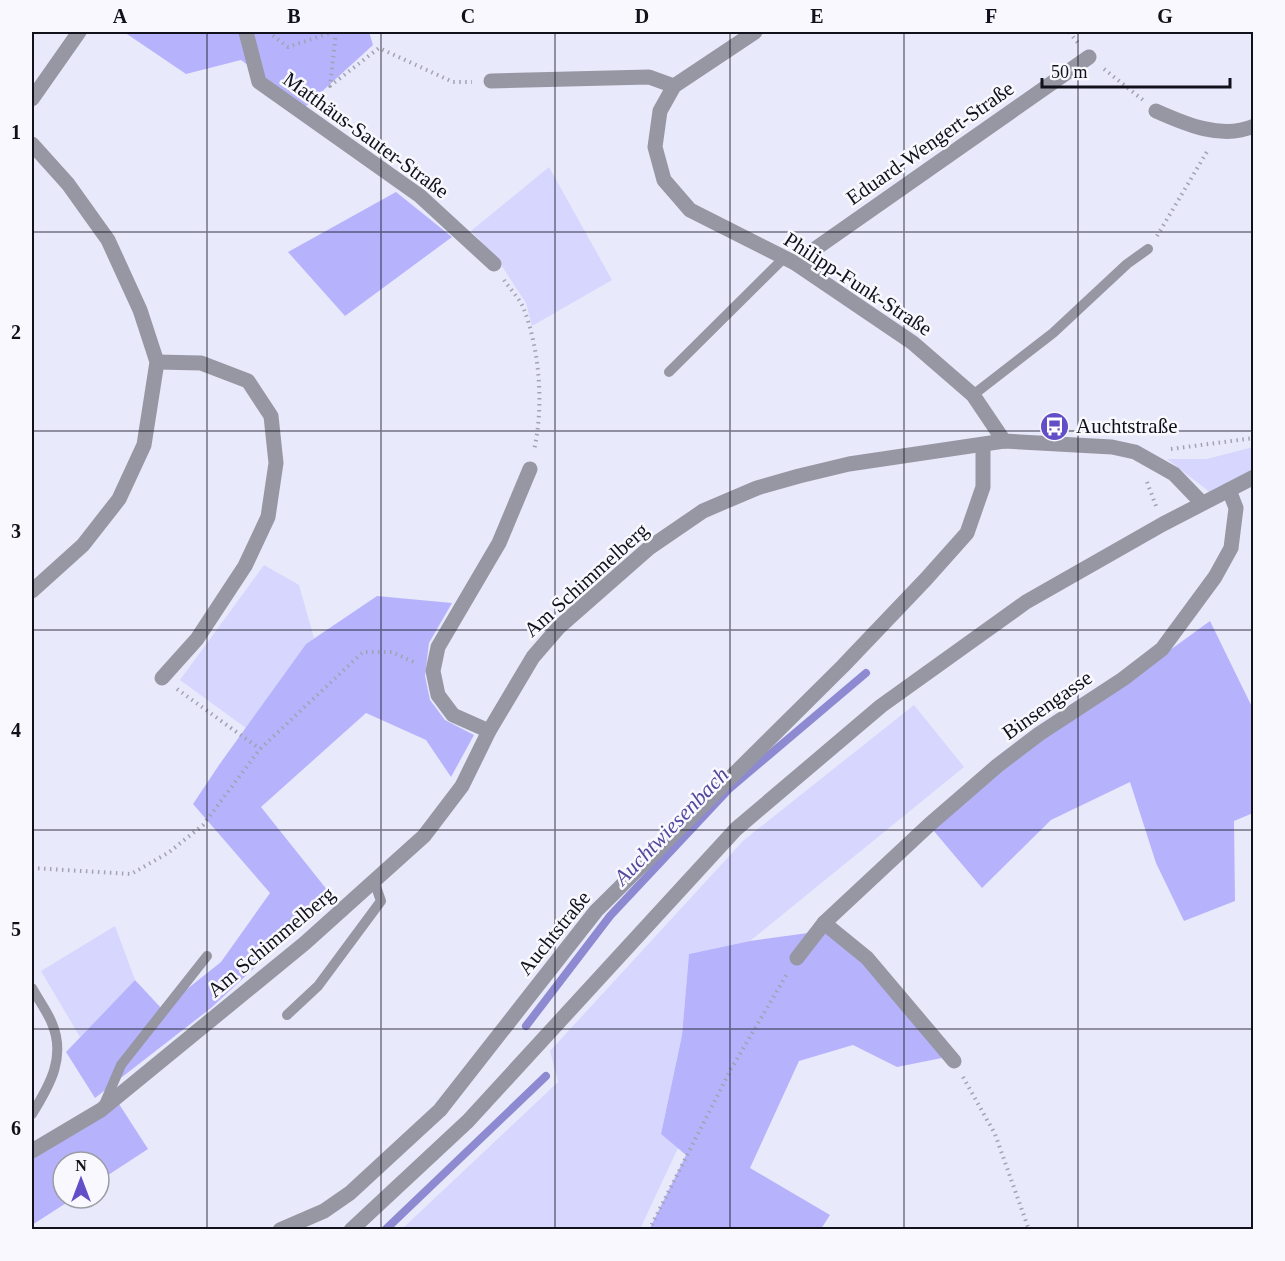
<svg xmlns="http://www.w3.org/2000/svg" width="1285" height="1261" font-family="Georgia,serif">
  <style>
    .green { fill: #d6d6fe }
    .forest { fill: #b6b3fc }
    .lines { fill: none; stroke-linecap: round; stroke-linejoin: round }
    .stream { stroke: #8e8ad1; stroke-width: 8 }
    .path { stroke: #a2a2b2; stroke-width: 4; stroke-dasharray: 1.5 4.5; stroke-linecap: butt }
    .service { stroke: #9797a4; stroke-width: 10 }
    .minor { stroke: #9797a4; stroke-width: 15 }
    .tertiary { stroke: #9797a4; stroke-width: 15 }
    .grid { fill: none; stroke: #11111b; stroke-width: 1.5; stroke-opacity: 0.55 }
    .labels { text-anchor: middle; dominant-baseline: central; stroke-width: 5; stroke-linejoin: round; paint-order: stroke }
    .street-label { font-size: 21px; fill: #11111b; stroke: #f8f8fe }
    .poi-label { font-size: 21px; fill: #11111b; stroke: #f8f8fe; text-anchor: start }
    .water-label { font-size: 22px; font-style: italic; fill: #53489d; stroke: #f8f8fe }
    .neatline { fill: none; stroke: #11111b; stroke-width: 2 }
    .grid-label { font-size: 20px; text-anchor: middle; font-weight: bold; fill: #11111b }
  </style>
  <rect width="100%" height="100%" fill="#e9e9fc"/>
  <g class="green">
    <path d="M549 167 612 280 532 326 526 303 496 257 471 231Z"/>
    <path d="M1253 447V471L1211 493 1167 459H1207Z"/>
    <path d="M264 565 299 585 314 638 306 644 246 728 180 680Z"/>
    <path d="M914 705 964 767 750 941 689 954 682 1034 661 1134 678 1148 640 1229 401 1230 558 1082 550 1051 744 840Z"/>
    <path d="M115 926 135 980 80 1037 41 971Z"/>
  </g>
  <g class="forest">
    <path d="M124 32H369L373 45 305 107 241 60 186 74Z"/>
    <path d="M396 192 452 237 345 316 288 252Z"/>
    <path d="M377 596 452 603 429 643 425 676 430 700 445 720 474 735 451 777 426 740 366 713 261 807 332 896 211 1008 95 1098 66 1052 135 980 162 1009 221 962 270 893 193 804 219 765 306 644Z"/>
    <path d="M1210 621 1253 709V813L1234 821 1235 901 1184 921 1156 863 1130 782 1051 820 982 888 933 830 1003 766 1126 682Z"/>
    <path d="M830 930 864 960 947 1057 897 1067 853 1045 799 1061 750 1168 830 1215 821 1229 649 1230 686 1155 661 1134 682 1035 689 954 750 941Z"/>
    <path d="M119 1104 148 1149 99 1181V1162H63V1198H74L32 1225V1156Z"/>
  </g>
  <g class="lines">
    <g class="stream">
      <path d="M526 1026 610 916 729 789 866 673"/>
      <path d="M385 1230 546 1076"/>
    </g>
    <g class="path">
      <path d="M268 32 288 47 333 32"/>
      <path d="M336 32 330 86 379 48 453 82H472"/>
      <path d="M1069 32 1078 43"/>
      <path d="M1104 69 1143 100"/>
      <path d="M1157 236 1208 150"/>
      <path d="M504 280C510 289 519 298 523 307 540 349 544 407 534 450"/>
      <path d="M1171 449 1254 438"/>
      <path d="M1147 482 1156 506"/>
      <path d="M177 689 260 749"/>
      <path d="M32 868 131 874 168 853 203 825 260 749 363 652H392L416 663"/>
      <path d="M963 1077 995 1134 1029 1230"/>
      <path d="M649 1230 731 1069 787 974"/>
    </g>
    <g class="service">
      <path d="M669 372 784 258"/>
      <path d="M973 395 1053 333 1127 264 1148 249"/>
      <path d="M32 988C38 999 46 1010 51 1021 67 1056 50 1085 32 1114"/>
      <path d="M287 1015 318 986 381 901 374 881"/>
      <path d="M103 1107 121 1065 207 956"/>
    </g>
    <g class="minor">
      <path d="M246 32 259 82 420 196 494 264"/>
      <path d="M755 32 674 86 660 111 655 147 664 180 690 210 795 263 913 343 973 395 1004 441"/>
      <path d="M491 81 649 77 674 86"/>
      <path d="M32 99 79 32"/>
      <path d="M1156 111C1185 124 1222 140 1254 126"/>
      <path d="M32 144 68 184 108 240 140 310 157 362 144 445 119 499 83 545 32 591"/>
      <path d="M795 263 1089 57"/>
      <path d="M157 362 201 363 248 381 271 416 276 463 268 517 245 566 197 639 162 678"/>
      <path d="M489 731 453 715 438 695 433 671 438 647 499 543 530 469"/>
      <path d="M824 923 867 958 954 1061"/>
      <path d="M797 958 824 923 929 825 997 766 1039 734 1123 679 1162 649 1215 577 1231 548 1236 508 1229 490"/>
      <path d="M32 1151 101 1110 305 943 424 836 462 786 489 731 533 657 559 627 649 548 703 511 757 488 799 476 849 464 1004 441 1112 447 1135 452 1174 474 1202 503"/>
      <path d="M280 1230 324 1211 350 1193 440 1110 596 911 843 666 926 579 967 533 983 487V445"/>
    </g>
    <path class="tertiary" d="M351 1230 468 1121 736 829 881 706 1026 602 1163 524 1254 477"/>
  </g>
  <path class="grid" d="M207 32V1230M381 32V1230M555 32V1230M730 32V1230M904 32V1230M1078 32V1230M32 232H1254M32 431H1254M32 630H1254M32 830H1254M32 1029H1254"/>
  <defs>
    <symbol id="bus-disc" viewBox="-11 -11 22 22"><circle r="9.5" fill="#624ec7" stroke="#f8f8fe"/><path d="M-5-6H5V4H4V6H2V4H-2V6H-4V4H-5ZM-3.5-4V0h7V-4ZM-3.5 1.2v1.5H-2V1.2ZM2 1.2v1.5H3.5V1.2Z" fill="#fff"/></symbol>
  </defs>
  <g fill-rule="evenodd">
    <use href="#bus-disc" x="1038" y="410" width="33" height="33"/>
  </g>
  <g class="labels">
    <g class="street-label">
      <text transform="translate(366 135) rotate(36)">Matthäus-Sauter-Straße</text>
      <text transform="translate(930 143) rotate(-35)">Eduard-Wengert-Straße</text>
      <text transform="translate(858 284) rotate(33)">Philipp-Funk-Straße</text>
      <text transform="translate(586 580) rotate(-42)">Am Schimmelberg</text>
      <text transform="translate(1047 705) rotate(-35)">Binsengasse</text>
      <text transform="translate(554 933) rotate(-51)">Auchtstraße</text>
      <text transform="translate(271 942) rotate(-40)">Am Schimmelberg</text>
    </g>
    <g class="poi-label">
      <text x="1076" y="426">Auchtstraße</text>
    </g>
    <g class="water-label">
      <text transform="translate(671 826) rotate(-46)">Auchtwiesenbach</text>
    </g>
  </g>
  <rect width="1285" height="1261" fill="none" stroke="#f8f8fe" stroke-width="66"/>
  <g transform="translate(81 1180)"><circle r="28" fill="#f8f8fe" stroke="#9c9ca3" stroke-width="1.5"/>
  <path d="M0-4.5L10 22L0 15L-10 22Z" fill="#624ec7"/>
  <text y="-9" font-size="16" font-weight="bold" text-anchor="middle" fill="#11111b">N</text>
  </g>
  <path d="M1042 78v9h188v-9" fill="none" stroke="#11111b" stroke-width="3"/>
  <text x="1051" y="78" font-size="18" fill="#11111b" stroke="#f8f8fe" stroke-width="4.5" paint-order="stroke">50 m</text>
  <rect x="33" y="33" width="1219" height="1195" class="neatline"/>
  <g class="grid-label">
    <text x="120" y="23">A</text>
    <text x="294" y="23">B</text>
    <text x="468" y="23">C</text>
    <text x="642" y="23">D</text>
    <text x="817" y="23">E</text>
    <text x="991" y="23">F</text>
    <text x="1165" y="23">G</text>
    <text x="16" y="139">1</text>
    <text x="16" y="339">2</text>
    <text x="16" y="538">3</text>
    <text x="16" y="737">4</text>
    <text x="16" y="936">5</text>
    <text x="16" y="1135">6</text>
  </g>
</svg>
